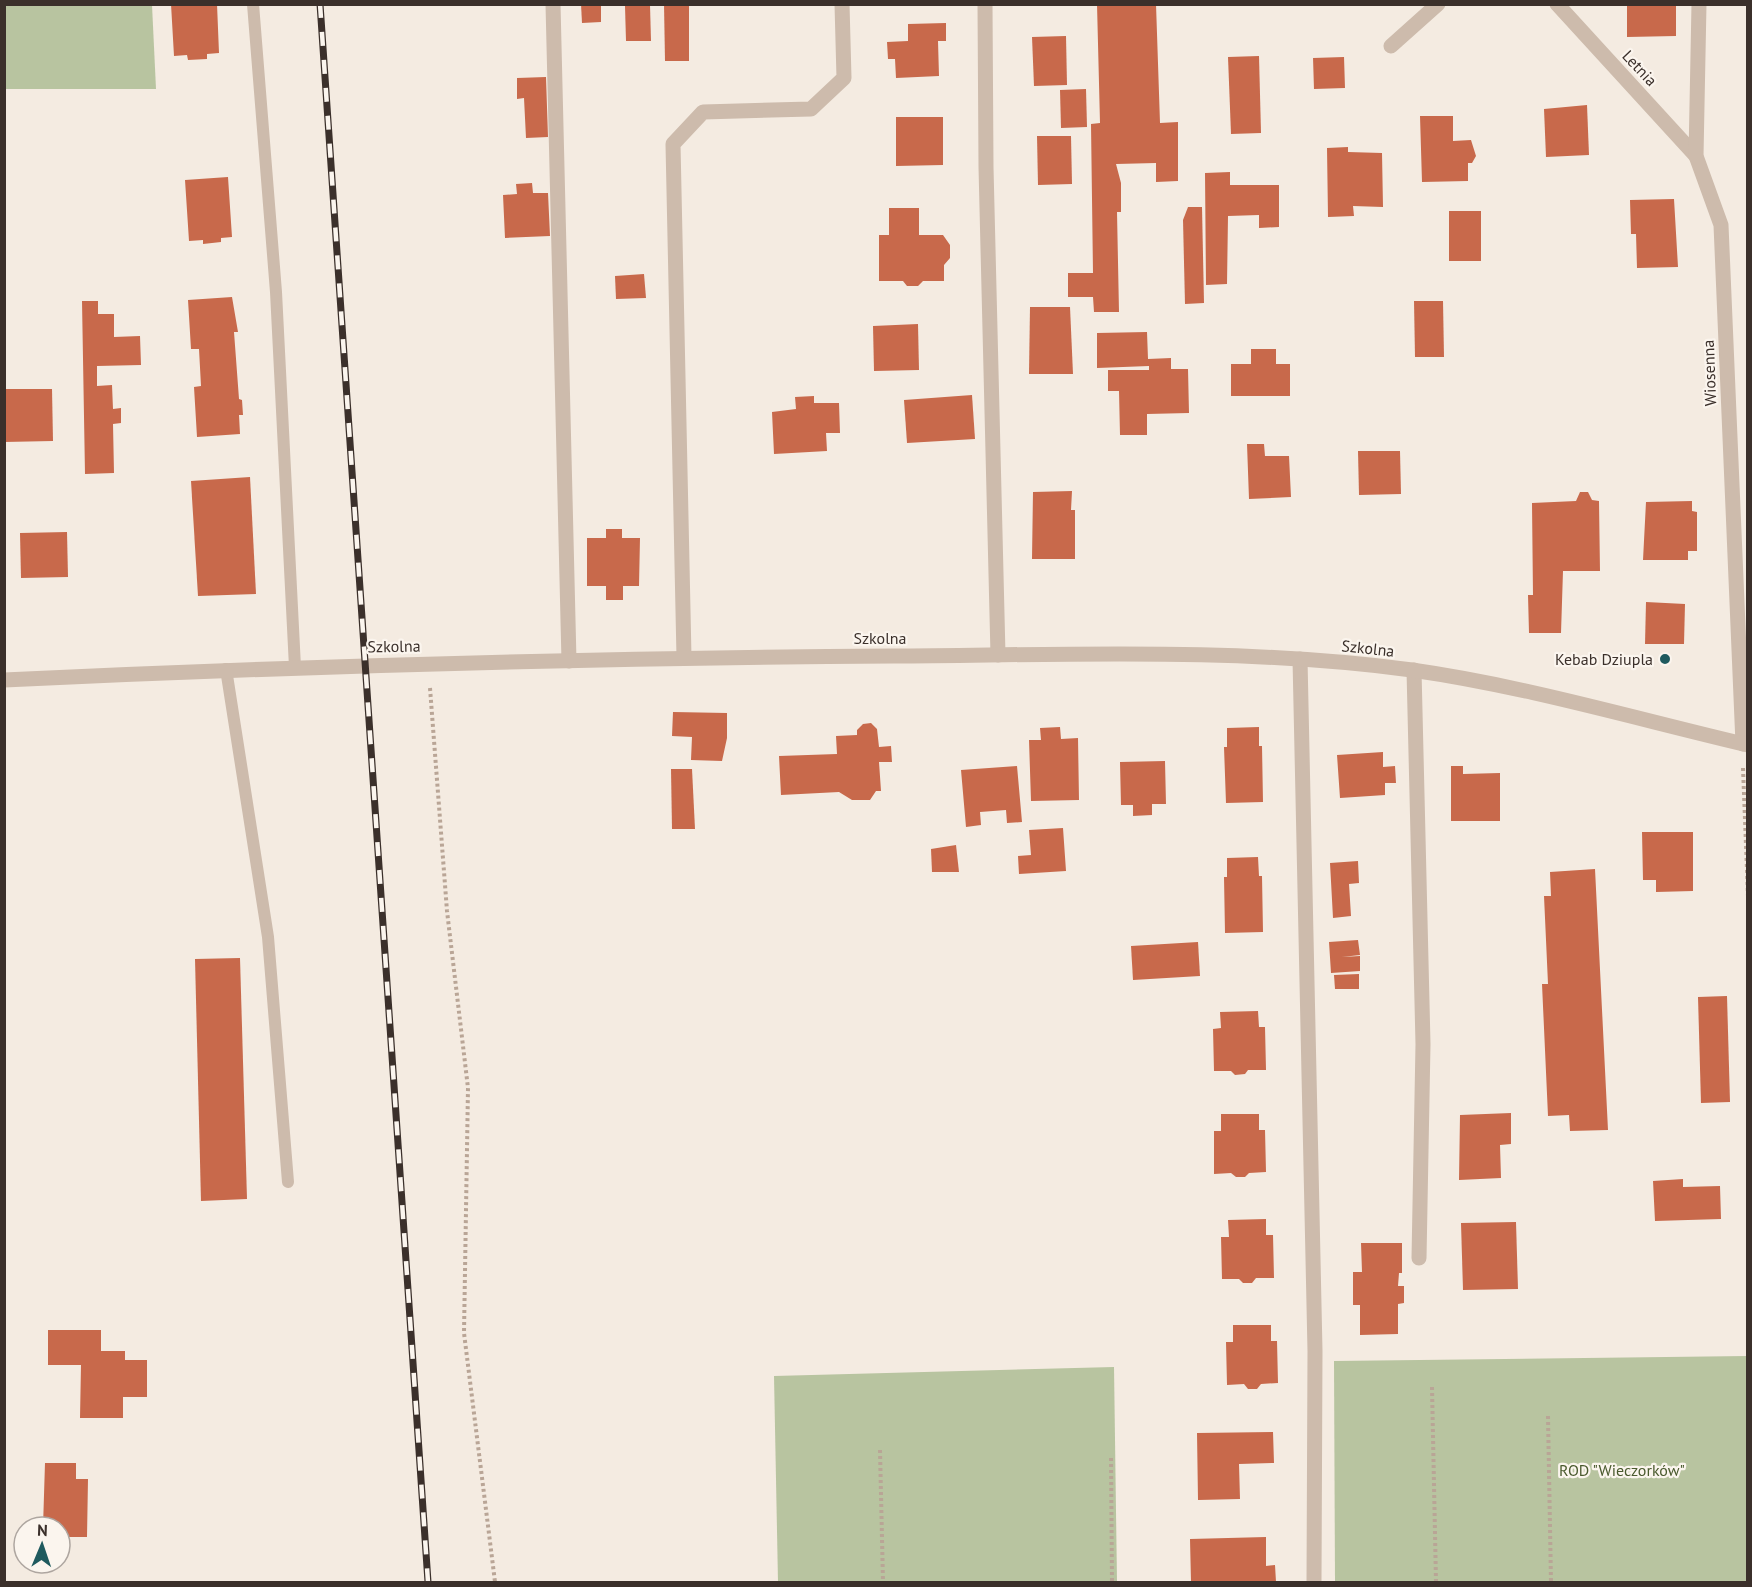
<svg xmlns="http://www.w3.org/2000/svg" width="1752" height="1587" font-family="'PT Sans',sans-serif">
  <style>
    .green { fill: #b8c4a0 }
    .building { fill: #c8694b }
    .lines { fill: none; stroke-linecap: round; stroke-linejoin: round }
    .path { stroke: #b9a596; stroke-width: 4; stroke-dasharray: 3 3; stroke-linecap: butt }
    .lane { stroke: #cdbbac; stroke-width: 12 }
    .street { stroke: #cdbbac; stroke-width: 15 }
    .rail-casing { stroke: #3b302b; stroke-width: 7 }
    .rail { stroke: #fbf5ee; stroke-width: 4.5; stroke-dasharray: 14; stroke-linecap: butt }
    .poi-dot { fill: #1f5a5e; stroke: #fbf5ee; stroke-width: 2 }
    .labels { text-anchor: middle; dominant-baseline: central; stroke-width: 4.5; stroke-linejoin: round; paint-order: stroke }
    .street-label { font-size: 16px; fill: #3b302b; stroke: #fbf5ee }
    .poi-label { font-size: 16px; fill: #3b302b; stroke: #fbf5ee; text-anchor: end }
    .park-label { font-size: 16px; fill: #4a5a2e; stroke: #fbf5ee }
  </style>
  <rect width="100%" height="100%" fill="#f4ebe1"/>
  <g class="green">
    <path d="M5 4 152 5 156 89H5Z"/>
    <path d="M1747 1356V1582H1335L1334 1361Z"/>
    <path d="M1114 1367 1117 1582H778L774 1376Z"/>
  </g>
  <g class="building">
    <path d="M171 4H217L219 53 207 54V59L188 60 187 55 174 56Z"/>
    <path d="M581 4H601V22L582 23Z"/>
    <path d="M664 4H689V61H665Z"/>
    <path d="M1097 4H1156L1160 123 1178 122V181L1156 182V163L1116 164 1121 183V212H1117L1119 312H1094L1093 297H1068V273H1093L1091 124 1100 123Z"/>
    <path d="M1627 4H1676V36L1627 37Z"/>
    <path d="M650 5 651 41H626L625 6Z"/>
    <path d="M946 23V41H938L939 76 896 78 895 59H888L887 42 908 41V24Z"/>
    <path d="M1066 36 1067 85 1034 86 1032 37Z"/>
    <path d="M1259 56 1261 133 1231 134 1228 57Z"/>
    <path d="M1344 57 1345 88 1314 89 1313 58Z"/>
    <path d="M546 77 548 137 526 138 524 98 517 99V78Z"/>
    <path d="M1086 89 1087 127 1061 128 1060 90Z"/>
    <path d="M1587 105 1589 155 1546 157 1544 109Z"/>
    <path d="M1420 116H1453V141L1471 140 1476 156 1472 163H1468V181L1422 182Z"/>
    <path d="M896 117H943V165L896 166Z"/>
    <path d="M1037 136H1071L1072 184 1038 185Z"/>
    <path d="M1348 147V152L1382 153 1383 207 1353 206 1354 216 1328 217 1327 148Z"/>
    <path d="M1230 172V185H1279V227L1259 228V215L1228 216 1227 284 1206 285 1205 173Z"/>
    <path d="M228 177 232 237 221 238V242L203 244V240L189 241 185 180Z"/>
    <path d="M532 183 533 193H548L550 236 505 238 503 195 517 194 516 184Z"/>
    <path d="M1674 199 1678 267 1637 268 1636 234H1631L1630 200Z"/>
    <path d="M1188 207H1202L1204 303 1185 304 1183 220Z"/>
    <path d="M889 208H919V235H943L950 245V258L944 265V281H923L918 286H907L903 281H879V235H889Z"/>
    <rect x="1449" y="211" width="32" height="50"/>
    <path d="M644 274 646 298 616 299 615 276Z"/>
    <path d="M232 297 238 332H234L239 399 242 400 243 415H239L240 434 197 437 194 387 201 386 199 349H191L188 300Z"/>
    <path d="M82 301H98V314H114V337L140 336 141 365 97 366V386L112 385 113 409 121 408V423L113 424 114 473 85 474Z"/>
    <path d="M1414 301H1443L1444 357H1415Z"/>
    <path d="M1030 307H1070L1073 374H1029Z"/>
    <path d="M918 324 919 370 874 371 873 326Z"/>
    <path d="M1147 332 1148 359 1171 358V369H1188L1189 413 1147 414V435H1120L1119 391H1108V370H1149V366L1097 368V333Z"/>
    <path d="M1251 349H1276V364H1290V396H1231V364H1251Z"/>
    <path d="M4 389H52L53 441 4 442Z"/>
    <path d="M972 395 975 439 907 443 904 400Z"/>
    <path d="M814 396V403H839L840 433H826L827 451 774 454 772 412 796 409 795 397Z"/>
    <path d="M1247 444H1264L1265 456H1289L1291 497 1249 499Z"/>
    <path d="M1358 451H1400L1401 494 1359 495Z"/>
    <path d="M250 477 256 594 198 596 191 481Z"/>
    <path d="M1072 491 1071 510H1075V559H1032L1033 492Z"/>
    <path d="M1580 492H1588L1592 500 1599 501 1600 571H1563L1561 633H1529L1528 595H1533L1532 503 1576 501Z"/>
    <path d="M1692 501V511L1697 512V551H1688V560H1643L1646 502Z"/>
    <path d="M606 529H622V538H640L639 586H623V600H606V586H587V538H606Z"/>
    <path d="M67 532 68 577 21 578 20 533Z"/>
    <path d="M1646 602 1685 604 1684 644H1645Z"/>
    <path d="M673 712 727 713V738L722 761 691 760 692 737 672 736Z"/>
    <path d="M871 723 877 729 879 747 891 746 892 762H879L881 791H876L870 800H852L839 792 781 795 779 756 837 754 836 736 857 735V730L863 724Z"/>
    <path d="M1060 727 1061 739 1078 738 1079 800 1031 801 1029 740H1041L1040 728Z"/>
    <path d="M1259 727V746H1262L1263 802 1226 803 1224 747H1227V728Z"/>
    <path d="M1383 752V767L1395 766 1396 783H1385V795L1340 798 1337 755Z"/>
    <path d="M1165 761 1166 804H1152V815L1133 816V805H1121L1120 762Z"/>
    <path d="M1017 766 1022 822 1007 823 1006 810 980 812 981 825 966 827 961 770Z"/>
    <path d="M1451 766H1463V774L1500 773V821H1451Z"/>
    <path d="M671 769H692L695 829H672Z"/>
    <path d="M1063 828 1066 871 1019 874 1018 856 1031 855 1029 830Z"/>
    <path d="M1642 832H1693V891L1656 892V880H1643Z"/>
    <path d="M956 845 959 872H932L931 849Z"/>
    <path d="M1258 857 1259 876H1262L1263 932 1225 933 1224 877H1227V858Z"/>
    <path d="M1358 861 1359 883 1349 884 1351 916 1333 918 1330 863Z"/>
    <path d="M1595 869 1608 1130 1570 1131 1569 1115 1548 1116 1542 984H1548L1544 896H1551L1550 872Z"/>
    <path d="M1358 940 1360 955 1342 957 1360 956V971L1331 973 1329 942Z"/>
    <path d="M1198 942 1200 976 1133 980 1131 946Z"/>
    <path d="M240 958 247 1199 201 1201 195 959Z"/>
    <path d="M1359 974V989H1335L1334 975Z"/>
    <path d="M1727 996 1730 1102 1701 1103 1698 997Z"/>
    <path d="M1258 1011 1259 1027H1265L1266 1070H1248L1245 1074 1235 1075 1231 1071H1214L1213 1029 1221 1028 1220 1012Z"/>
    <path d="M1511 1113V1144L1500 1145 1501 1178 1459 1180 1460 1115Z"/>
    <path d="M1221 1114H1259V1130H1265L1266 1172 1249 1173 1245 1177H1236L1231 1173 1214 1174V1131H1221Z"/>
    <path d="M1683 1179V1187L1720 1186 1721 1219 1655 1221 1653 1181Z"/>
    <path d="M1266 1219V1235H1273L1274 1278H1256L1252 1283H1243L1239 1279H1222L1221 1237H1229L1228 1220Z"/>
    <path d="M1516 1222 1518 1289 1463 1290 1461 1223Z"/>
    <path d="M1361 1243H1402V1273H1399L1398 1286H1404V1303L1398 1304V1334L1360 1335V1305H1353V1272H1362Z"/>
    <path d="M1233 1325H1271V1341H1277L1278 1383 1261 1384 1257 1389H1248L1244 1384 1227 1385 1226 1342H1233Z"/>
    <path d="M48 1330H101V1351H125V1360H147V1397H123V1418H80L81 1365H48Z"/>
    <path d="M1273 1432 1274 1463 1239 1464 1240 1499 1198 1500 1197 1433Z"/>
    <path d="M45 1463H76V1479H88L87 1537H60V1527H43Z"/>
    <path d="M1266 1537V1566L1275 1565 1276 1582H1191L1190 1539Z"/>
  </g>
  <g class="lines">
    <g class="path">
      <path d="M430 688 447 911 468 1088 464 1333 495 1582"/>
      <path d="M1743 768 1748 896"/>
      <path d="M1432 1387 1436 1582"/>
      <path d="M1548 1416 1551 1582"/>
      <path d="M880 1450 883 1582"/>
      <path d="M1111 1458 1112 1582"/>
    </g>
    <g class="lane">
      <path d="M253 4 276 292 295 667"/>
      <path d="M226 669 268 937 288 1182"/>
    </g>
    <g class="street">
      <path d="M553 4 569 661"/>
      <path d="M985 4 986 167 998 655"/>
      <path d="M1557 4 1696 156"/>
      <path d="M1699 4 1696 156 1721 225 1743 744"/>
      <path d="M1391 46 1438 4"/>
      <path d="M684 657 673 144 703 112 811 109 844 78 842 4"/>
      <path d="M1300 659 1315 1351 1314 1582"/>
      <path d="M1414 670 1423 1044 1419 1258"/>
      <path d="M4 680C301 666 597 658 893 656 1066 655 1241 647 1412 670 1525 686 1637 719 1748 745"/>
    </g>
    <defs>
      <path id="rail" d="M320 4 428 1582"/>
    </defs>
    <use href="#rail" class="rail-casing"/>
    <use href="#rail" class="rail"/>
  </g>
  <circle class="poi-dot" cx="1665" cy="659" r="6"/>
  <g class="labels">
    <g class="street-label">
      <text transform="translate(1640 68) rotate(47)">Letnia</text>
      <text transform="translate(1709 373) rotate(-92)">Wiosenna</text>
      <text x="880" y="638">Szkolna</text>
      <text transform="translate(394 646) rotate(-1)">Szkolna</text>
      <text transform="translate(1368 648) rotate(6)">Szkolna</text>
    </g>
    <g class="poi-label">
      <text x="1653" y="659">Kebab Dziupla</text>
    </g>
    <g class="park-label">
      <text x="1622" y="1470">ROD "Wieczorków"</text>
    </g>
  </g>
  <rect width="1752" height="1587" fill="none" stroke="#3b302b" stroke-width="12"/>
  <g transform="translate(42 1545) rotate(2)"><circle r="28" fill="#fbf5ee" stroke="#aea6a0" stroke-width="1.5"/>
  <path d="M0-4.5L10 22L0 15L-10 22Z" fill="#1f5a5e"/>
  <text y="-9" font-size="16" font-weight="bold" text-anchor="middle" fill="#3b302b">N</text>
  </g>
</svg>
